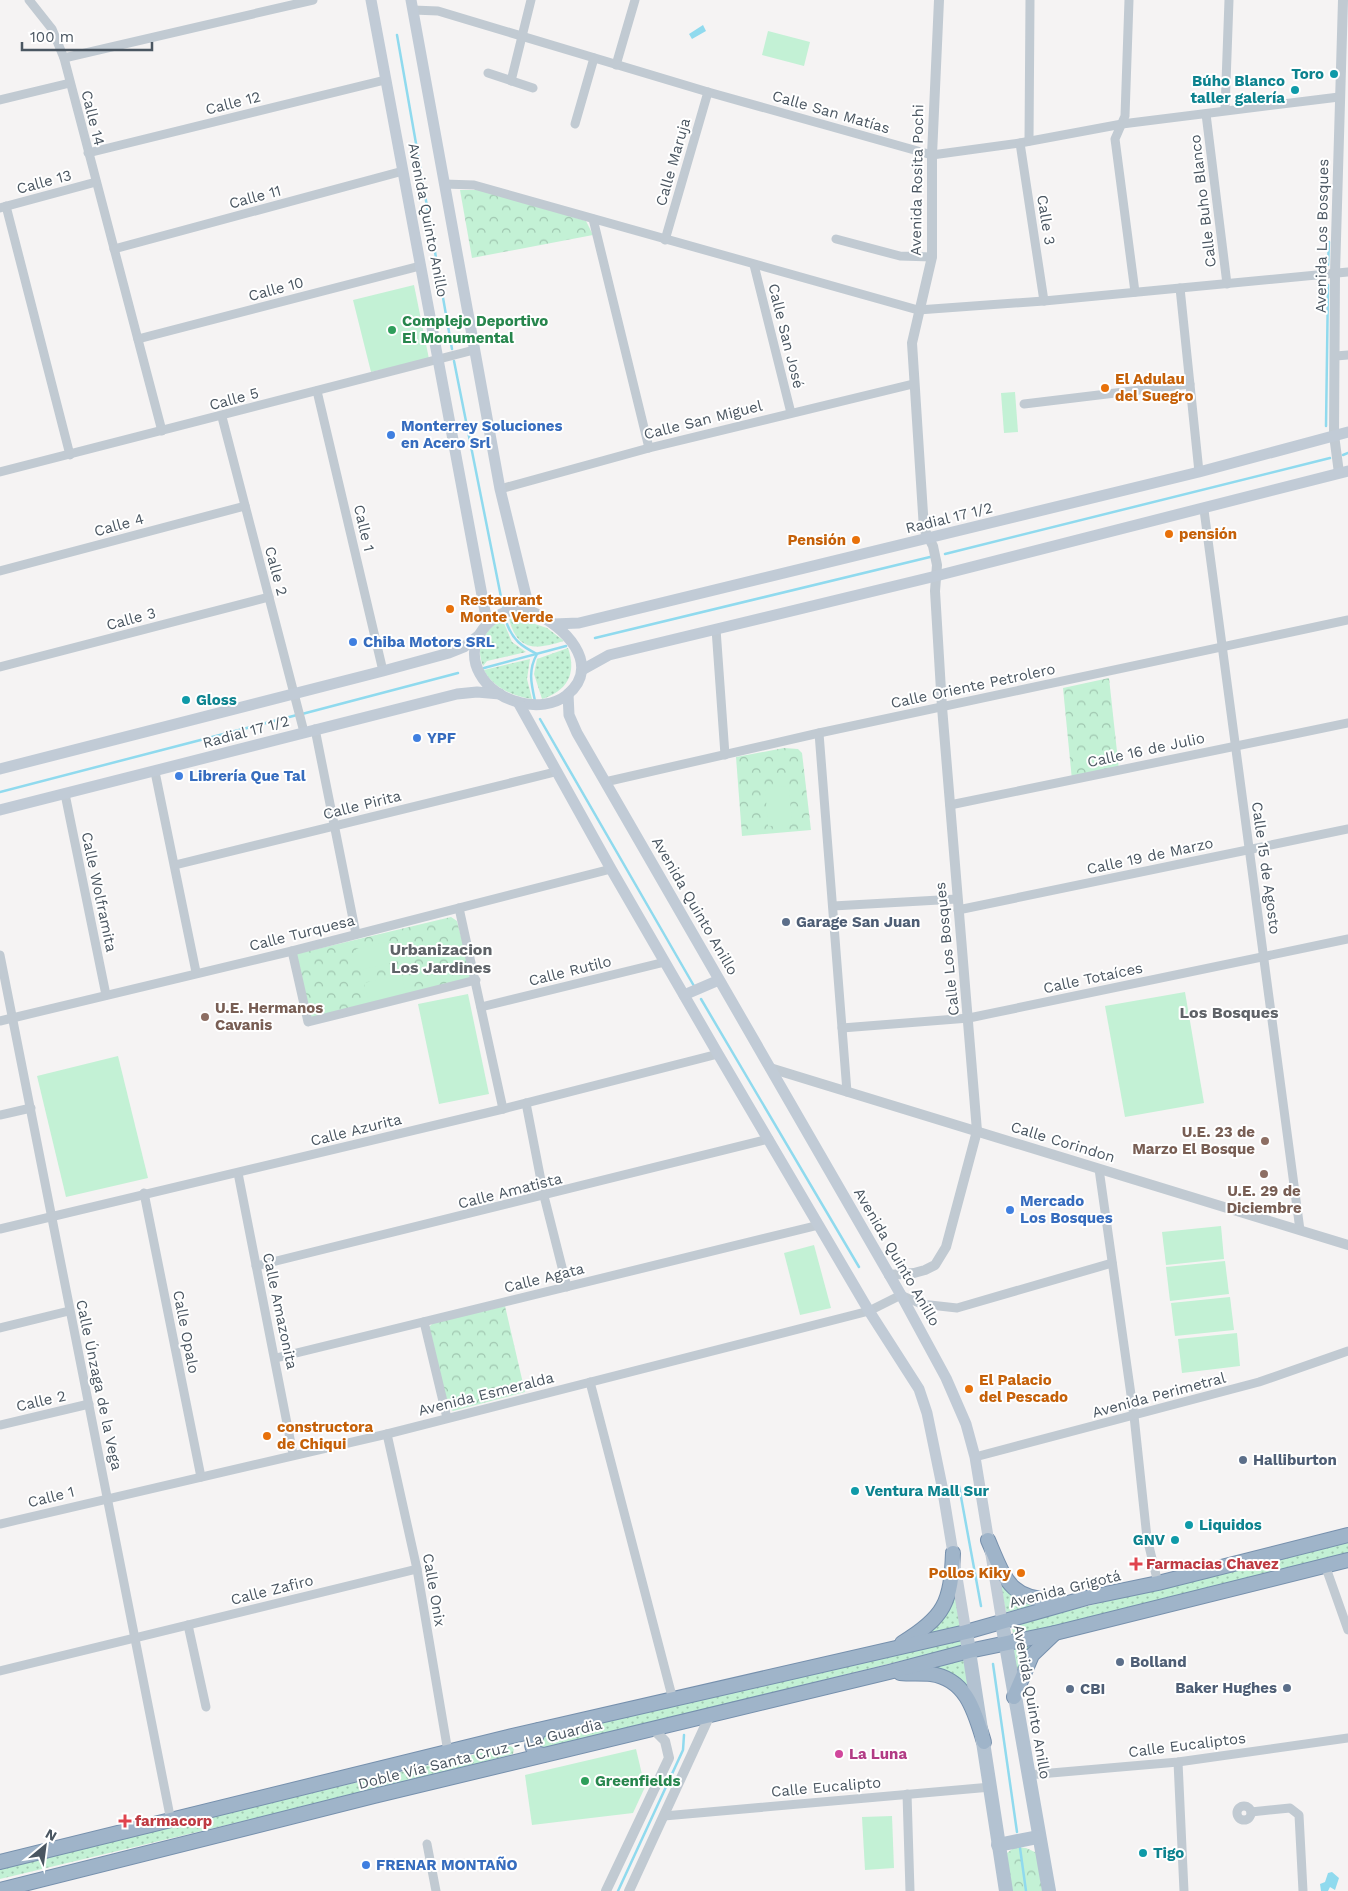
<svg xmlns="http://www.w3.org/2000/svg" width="1348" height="1891" font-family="'Work Sans',sans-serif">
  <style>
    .grass { fill: url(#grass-dots) }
    .park { fill: url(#park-crowns) }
    .pitch { fill: #c3f1d5 }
    .water { fill: #90daee }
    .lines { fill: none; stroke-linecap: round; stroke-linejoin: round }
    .stream { stroke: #90daee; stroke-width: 2.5 }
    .trunk-casing { stroke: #7690ad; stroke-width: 16 }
    .minor { stroke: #c1cad2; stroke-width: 9 }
    .tertiary { stroke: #c1cad2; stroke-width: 10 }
    .secondary { stroke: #c1cbd6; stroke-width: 11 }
    .primary { stroke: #b3c2d1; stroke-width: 14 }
    .trunk { stroke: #9fb4c9; stroke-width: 14 }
    .culture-dot { fill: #0f9aa8; stroke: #fff; stroke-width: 2 }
    .leisure-dot { fill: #2e9e5b; stroke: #fff; stroke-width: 2 }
    .food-dot { fill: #e8710a; stroke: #fff; stroke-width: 2 }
    .shop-dot { fill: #3f7fe0; stroke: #fff; stroke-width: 2 }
    .service-dot { fill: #5c6f8a; stroke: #fff; stroke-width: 2 }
    .education-dot { fill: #8d6e63; stroke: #fff; stroke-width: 2 }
    .health-dot { fill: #e0444e; stroke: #fff; stroke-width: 2 }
    .hotel-dot { fill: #d1479c; stroke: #fff; stroke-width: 2 }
    .labels { text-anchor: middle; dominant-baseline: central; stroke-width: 4; stroke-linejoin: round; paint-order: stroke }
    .culture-label { font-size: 15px; font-weight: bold; fill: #0d838f; stroke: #fff; text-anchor: start }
    .street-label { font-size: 15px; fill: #4a5661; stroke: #fff }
    .leisure-label { font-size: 15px; font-weight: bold; fill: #27864d; stroke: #fff; text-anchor: start }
    .food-label { font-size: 15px; font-weight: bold; fill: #c56008; stroke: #fff; text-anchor: start }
    .shop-label { font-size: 15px; font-weight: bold; fill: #366cbe; stroke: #fff; text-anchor: start }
    .service-label { font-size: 15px; font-weight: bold; fill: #4e5e75; stroke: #fff; text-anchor: start }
    .education-label { font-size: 15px; font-weight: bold; fill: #785e54; stroke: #fff; text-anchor: start }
    .health-label { font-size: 15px; font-weight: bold; fill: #be3a42; stroke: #fff; text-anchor: start }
    .hotel-label { font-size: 15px; font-weight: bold; fill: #b23c85; stroke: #fff; text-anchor: start }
    .neighbourhood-label { font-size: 16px; font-weight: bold; fill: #5f6368; stroke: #fff }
  </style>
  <defs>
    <pattern id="grass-dots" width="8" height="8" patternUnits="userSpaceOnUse" patternTransform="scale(1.25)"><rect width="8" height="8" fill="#c3f1d5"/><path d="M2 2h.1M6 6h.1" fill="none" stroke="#a0c6b0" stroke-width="1.8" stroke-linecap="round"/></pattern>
    <pattern id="park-crowns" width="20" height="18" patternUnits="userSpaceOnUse" patternTransform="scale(1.25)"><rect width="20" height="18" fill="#c3f1d5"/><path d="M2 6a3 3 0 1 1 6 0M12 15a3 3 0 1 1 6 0" fill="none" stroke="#a0c6b0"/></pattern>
  </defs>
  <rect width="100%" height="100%" fill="#f5f3f3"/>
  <g class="grass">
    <path d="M517 618 547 628 564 641C537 649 518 653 509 619Z"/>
    <path d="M498 621H503L512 642 526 652 487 661 483 666C475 646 484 634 498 621Z"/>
    <path d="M568 648C577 674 567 691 542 699L534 674 537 659Z"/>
    <path d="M530 659 527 679 532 699C514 697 492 687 484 670Z"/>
    <path d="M1348 1541V1555L1021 1634 1013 1633 1012 1628 1016 1624Z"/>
    <path d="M998 1573 1003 1581 1055 1603 1006 1612Z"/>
    <path d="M954 1585 962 1626 919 1636Z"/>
    <path d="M964 1637 965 1645 542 1749 538 1748 542 1736 669 1705Z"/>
    <path d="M1044 1640 1017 1677 1009 1648Z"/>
    <path d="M967 1657 970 1698 917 1669Z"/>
    <path d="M510 1746 514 1748 513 1754 432 1776 0 1879V1867Z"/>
  </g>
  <g class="park">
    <path d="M460 190H484L586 221 593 235 472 258Z"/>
    <path d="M1109 678 1119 770 1072 780 1063 688Z"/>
    <path d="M784 748 798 749 802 753 811 830 742 836 736 757Z"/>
    <path d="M451 917 457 921 471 975 469 978 310 1018 296 954Z"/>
    <path d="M505 1306 525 1392 453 1411 448 1408 429 1327 433 1323Z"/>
    <path d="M1015 1847 1026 1848 1037 1853 1042 1891H1010L1007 1853Z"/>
  </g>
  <g class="pitch">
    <path d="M768 31 810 42 804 66 762 55Z"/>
    <path d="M414 285 429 359 371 372 353 300Z"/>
    <path d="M1015 392 1018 432 1004 433 1001 393Z"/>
    <path d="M789 786 792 825 768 826 765 787Z"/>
    <path d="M393 940 398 961 361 970 356 949Z"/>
    <path d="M401 974 406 994 369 1003 364 983Z"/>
    <path d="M1185 992 1204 1103 1125 1117 1105 1006Z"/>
    <path d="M468 994 489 1094 439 1104 418 1004Z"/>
    <path d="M118 1056 148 1178 66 1197 37 1076Z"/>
    <path d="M1221 1226 1224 1259 1166 1265 1162 1232Z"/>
    <path d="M814 1245 831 1308 800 1315 784 1253Z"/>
    <path d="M1225 1261 1229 1294 1170 1301 1166 1267Z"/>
    <path d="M1230 1297 1234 1330 1175 1336 1171 1303Z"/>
    <path d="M1237 1333 1240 1366 1182 1373 1178 1339Z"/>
    <path d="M636 1749 645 1787 633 1813 532 1825 525 1775Z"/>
    <path d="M892 1816 894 1868 865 1870 862 1817Z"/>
  </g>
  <g class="water">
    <path d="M703 25 706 31 692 39 689 34Z"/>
    <path d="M1332 1872 1339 1878 1335 1890 1330 1887 1328 1891H1321L1320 1884 1325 1882 1328 1873Z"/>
  </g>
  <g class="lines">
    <g class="stream">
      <path d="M397 35 452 349"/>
      <path d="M1328 265 1329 242"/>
      <path d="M454 361 503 607"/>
      <path d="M1326 426 1328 285"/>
      <path d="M1343 455 1348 453"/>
      <path d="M945 554 1330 458"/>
      <path d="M507 624C513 640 521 646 537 654 528 670 531 683 535 701"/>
      <path d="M595 638 930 557"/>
      <path d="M484 668 566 646"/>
      <path d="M302 714 458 673"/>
      <path d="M540 719 694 986"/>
      <path d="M0 792 297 715"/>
      <path d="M701 999 859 1267"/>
      <path d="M959 1486 981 1606"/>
      <path d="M993 1664 1017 1832"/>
      <path d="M1020 1848 1026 1891"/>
      <path d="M618 1891 683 1750 684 1735"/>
    </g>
    <defs>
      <g id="trunk">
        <path d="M988 1540C1005 1580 1011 1603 1060 1599"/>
        <path d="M902 1643C945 1617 951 1602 953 1553"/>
        <path d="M900 1673C910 1674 921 1673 931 1674 967 1679 975 1713 984 1742"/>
        <path d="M1014 1697 1032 1655 1055 1633"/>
        <path d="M539 1730 532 1746 536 1753 543 1755"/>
        <path d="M0 1862 508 1737 966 1632 1086 1598 1158 1583 1348 1535"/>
        <path d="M0 1890 374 1796 889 1672 969 1651 1055 1633 1348 1560"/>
      </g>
    </defs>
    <use href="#trunk" class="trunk-casing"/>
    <g class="minor">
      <path d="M29 0 52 29 64 58 162 431"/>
      <path d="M1129 0 1125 116 1115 139 1135 292"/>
      <path d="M413 10 438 11 708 92 932 155 1020 143 1122 124 1339 97"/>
      <path d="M64 58 313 0"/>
      <path d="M616 65 635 0"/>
      <path d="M488 73 533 88"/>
      <path d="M511 81 531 0"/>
      <path d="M0 100 70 83"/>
      <path d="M1225 110 1229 0"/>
      <path d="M1206 114 1227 284"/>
      <path d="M575 124 594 58"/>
      <path d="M1029 141 1030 0"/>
      <path d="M1020 143 1044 301"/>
      <path d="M88 153 385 80"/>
      <path d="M444 184 474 185 918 310 1044 301 1348 272"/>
      <path d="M6 206 70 455"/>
      <path d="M0 208 96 182"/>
      <path d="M593 219 649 448"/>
      <path d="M836 239 900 256 932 257"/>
      <path d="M665 240 708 92"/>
      <path d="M114 249 403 171"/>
      <path d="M754 265 791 413"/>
      <path d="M1180 288 1199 472"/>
      <path d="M138 339 420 266"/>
      <path d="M1336 356 1348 355"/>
      <path d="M317 391 383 671"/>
      <path d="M1024 404 1190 384"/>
      <path d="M222 417 304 732"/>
      <path d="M0 472 474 350"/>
      <path d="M500 489 649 448 913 384"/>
      <path d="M1204 510 1300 1230"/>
      <path d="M0 571 245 506"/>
      <path d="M716 629 725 755"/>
      <path d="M0 667 269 597"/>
      <path d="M315 729 356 934"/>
      <path d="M819 733 847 1092"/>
      <path d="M155 772 196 972"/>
      <path d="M605 782 819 733 1348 620"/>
      <path d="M65 794 106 995"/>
      <path d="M950 805 1348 723"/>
      <path d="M175 865 555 772"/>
      <path d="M833 906 957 899"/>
      <path d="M459 908 503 1109"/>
      <path d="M958 910 1348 829"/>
      <path d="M292 951 308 1022 476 980"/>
      <path d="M0 955 171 1821"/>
      <path d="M481 1007 665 962"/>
      <path d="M0 1021 292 951 611 869"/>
      <path d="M842 1028 969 1018 1348 939"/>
      <path d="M526 1103 544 1196 567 1287"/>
      <path d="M0 1115 31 1108"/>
      <path d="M1099 1169 1134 1416 1147 1538 1158 1583"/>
      <path d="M238 1173 293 1454"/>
      <path d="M144 1193 201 1477"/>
      <path d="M0 1229 503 1109 718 1054"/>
      <path d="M256 1266 769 1139"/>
      <path d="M424 1322 447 1418"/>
      <path d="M0 1328 69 1311"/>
      <path d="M276 1358 819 1225"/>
      <path d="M590 1382 673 1700"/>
      <path d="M0 1425 89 1404"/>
      <path d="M387 1434 417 1569 448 1752"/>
      <path d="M975 1457 1259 1382 1348 1351"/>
      <path d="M0 1524 387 1434 869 1311 901 1295 921 1304 957 1308 1112 1263"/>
      <path d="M1325 1565 1348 1630"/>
      <path d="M188 1625 206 1707"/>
      <path d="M0 1671 417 1569"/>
      <path d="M1178 1762 1184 1891"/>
      <path d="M1028 1775 1178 1762 1348 1738"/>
      <path d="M907 1794 910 1891"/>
      <circle cx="1244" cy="1813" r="7"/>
      <path d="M1251 1812 1290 1808 1299 1815 1303 1891"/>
      <path d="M664 1816 991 1787"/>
      <path d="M427 1844 436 1891"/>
    </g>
    <g class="tertiary">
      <path d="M1339 473 1334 435 1335 273 1343 0"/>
      <path d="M770 1068 1348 1245"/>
      <path d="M889 1275 914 1273 925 1270 935 1265 946 1247 977 1131 942 707 935 591 937 565 933 546 924 529 912 343 932 257V155L939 0"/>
      <path d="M606 1891 669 1758 665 1741 653 1729"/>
      <path d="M629 1891 710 1715"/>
    </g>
    <g class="secondary">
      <path d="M371 0 487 622"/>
      <path d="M411 0 500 489 530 612"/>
      <path d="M513 610C519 611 526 610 532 612 563 624 604 665 567 695 541 715 495 702 480 674 464 646 485 616 513 610Z"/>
      <path d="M554 624 579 623 1199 472 1348 432"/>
      <path d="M582 670 609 655 936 576 1348 471"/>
      <path d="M568 694 569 715 577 733 901 1295 946 1378 966 1424 975 1457 1002 1622"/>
      <path d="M518 702 611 869 718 1054 869 1311 919 1389 927 1413 942 1486 966 1632"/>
      <path d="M0 769 383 671 449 653 464 647 478 636"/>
      <path d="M0 810 457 694 477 692 500 694"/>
      <path d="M684 995 719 980"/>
    </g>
    <g class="primary">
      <path d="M1002 1622 1049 1891"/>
      <path d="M966 1632 1006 1891"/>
      <path d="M998 1845 1038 1837"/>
    </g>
    <use href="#trunk" class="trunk"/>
  </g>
  <g class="culture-dot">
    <circle cx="1334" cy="74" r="5"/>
    <circle cx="1295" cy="90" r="5"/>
    <circle cx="186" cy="700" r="5"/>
    <circle cx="855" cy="1491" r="5"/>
    <circle cx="1189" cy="1525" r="5"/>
    <circle cx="1175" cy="1540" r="5"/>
    <circle cx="1143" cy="1853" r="5"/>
  </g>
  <g class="leisure-dot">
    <circle cx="392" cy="330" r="5"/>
    <circle cx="585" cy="1781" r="5"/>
  </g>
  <g class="food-dot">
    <circle cx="1105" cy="388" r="5"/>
    <circle cx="1169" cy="534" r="5"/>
    <circle cx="856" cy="540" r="5"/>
    <circle cx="450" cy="609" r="5"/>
    <circle cx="969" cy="1389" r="5"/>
    <circle cx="267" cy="1436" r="5"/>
    <circle cx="1021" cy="1573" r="5"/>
  </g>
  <g class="shop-dot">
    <circle cx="391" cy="435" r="5"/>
    <circle cx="353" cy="642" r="5"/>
    <circle cx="417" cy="738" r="5"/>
    <circle cx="179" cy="776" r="5"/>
    <circle cx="1010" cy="1210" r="5"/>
    <circle cx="366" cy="1865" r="5"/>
  </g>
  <g class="service-dot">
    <circle cx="786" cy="922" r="5"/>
    <circle cx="1243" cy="1460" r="5"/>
    <circle cx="1120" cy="1662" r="5"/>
    <circle cx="1287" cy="1688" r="5"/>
    <circle cx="1070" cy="1689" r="5"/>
  </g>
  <g class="education-dot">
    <circle cx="205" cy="1017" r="5"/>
    <circle cx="1265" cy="1141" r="5"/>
    <circle cx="1264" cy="1174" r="5"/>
  </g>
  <g class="health-dot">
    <path d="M1133.5 1556.5h5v5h5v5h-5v5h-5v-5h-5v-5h5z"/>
    <path d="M122.5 1813.5h5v5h5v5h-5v5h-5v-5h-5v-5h5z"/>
  </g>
  <circle class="hotel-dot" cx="839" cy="1754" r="5"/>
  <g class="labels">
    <g class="culture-label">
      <text x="1324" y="74" text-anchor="end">Toro</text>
      <text x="1285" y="81" text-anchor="end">Búho Blanco<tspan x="1285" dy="17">taller galería</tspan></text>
      <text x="196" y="700">Gloss</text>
      <text x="865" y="1491">Ventura Mall Sur</text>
      <text x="1199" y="1525">Liquidos</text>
      <text x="1165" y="1540" text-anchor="end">GNV</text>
      <text x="1153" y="1853">Tigo</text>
    </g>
    <g class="street-label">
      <text transform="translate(233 103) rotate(-14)">Calle 12</text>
      <text transform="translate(831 112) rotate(16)">Calle San Matías</text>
      <text transform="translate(93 118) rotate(76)">Calle 14</text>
      <text transform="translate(673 162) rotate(-74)">Calle Maruja</text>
      <text transform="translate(917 180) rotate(-89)">Avenida Rosita Pochi</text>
      <text transform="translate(44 182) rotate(-15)">Calle 13</text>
      <text transform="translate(255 197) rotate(-15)">Calle 11</text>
      <text transform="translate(1203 201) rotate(-97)">Calle Buho Blanco</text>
      <text transform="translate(428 220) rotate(79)">Avenida Quinto Anillo</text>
      <text transform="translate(1046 220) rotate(81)">Calle 3</text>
      <text transform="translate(1322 236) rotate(-89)">Avenida Los Bosques</text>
      <text transform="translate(276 289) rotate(-15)">Calle 10</text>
      <text transform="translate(786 336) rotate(76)">Calle San José</text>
      <text transform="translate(234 399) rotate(-15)">Calle 5</text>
      <text transform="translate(703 420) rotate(-14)">Calle San Miguel</text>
      <text transform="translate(949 518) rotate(-14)">Radial 17 1/2</text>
      <text transform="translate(119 525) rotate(-15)">Calle 4</text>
      <text transform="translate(364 528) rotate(77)">Calle 1</text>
      <text transform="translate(276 571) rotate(75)">Calle 2</text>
      <text transform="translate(131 619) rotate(-15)">Calle 3</text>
      <text transform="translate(973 686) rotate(-12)">Calle Oriente Petrolero</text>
      <text transform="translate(246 732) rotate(-15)">Radial 17 1/2</text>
      <text transform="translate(1146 750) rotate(-12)">Calle 16 de Julio</text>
      <text transform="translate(362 805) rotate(-14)">Calle Pirita</text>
      <text transform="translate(1150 856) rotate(-12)">Calle 19 de Marzo</text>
      <text transform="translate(1266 868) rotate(82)">Calle 15 de Agosto</text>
      <text transform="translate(99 892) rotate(78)">Calle Wolframita</text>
      <text transform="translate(695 906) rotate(60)">Avenida Quinto Anillo</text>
      <text transform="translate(302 933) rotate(-14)">Calle Turquesa</text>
      <text transform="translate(947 949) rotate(-96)">Calle Los Bosques</text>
      <text transform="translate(570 971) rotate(-14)">Calle Rutilo</text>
      <text transform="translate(1093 978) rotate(-12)">Calle Totaíces</text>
      <text transform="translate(356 1130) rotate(-14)">Calle Azurita</text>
      <text transform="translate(1063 1142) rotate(17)">Calle Corindon</text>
      <text transform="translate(510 1191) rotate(-14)">Calle Amatista</text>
      <text transform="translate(897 1257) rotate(60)">Avenida Quinto Anillo</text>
      <text transform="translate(544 1278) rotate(-14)">Calle Agata</text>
      <text transform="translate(280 1311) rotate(78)">Calle Amazonita</text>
      <text transform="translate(186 1332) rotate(79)">Calle Opalo</text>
      <text transform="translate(99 1385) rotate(78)">Calle Únzaga de la Vega</text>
      <text transform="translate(486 1394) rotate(-14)">Avenida Esmeralda</text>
      <text transform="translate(1159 1395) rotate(-15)">Avenida Perimetral</text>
      <text transform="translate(41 1401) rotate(-13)">Calle 2</text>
      <text transform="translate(51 1497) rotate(-14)">Calle 1</text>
      <text transform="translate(1065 1589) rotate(-14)">Avenida Grigotá</text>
      <text transform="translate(272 1590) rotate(-14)">Calle Zafiro</text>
      <text transform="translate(434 1590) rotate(80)">Calle Onix</text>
      <text transform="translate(1032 1702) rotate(80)">Avenida Quinto Anillo</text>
      <text transform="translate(1187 1745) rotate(-7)">Calle Eucaliptos</text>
      <text transform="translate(480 1754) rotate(-14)">Doble Vía Santa Cruz - La Guardia</text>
      <text transform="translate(826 1787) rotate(-5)">Calle Eucalipto</text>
    </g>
    <g class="leisure-label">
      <text x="402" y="321">Complejo Deportivo<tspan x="402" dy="17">El Monumental</tspan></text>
      <text x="595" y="1781">Greenfields</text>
    </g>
    <g class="food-label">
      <text x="1115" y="379">El Adulau<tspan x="1115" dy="17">del Suegro</tspan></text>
      <text x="1179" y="534">pensión</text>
      <text x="846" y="540" text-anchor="end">Pensión</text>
      <text x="460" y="600">Restaurant<tspan x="460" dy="17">Monte Verde</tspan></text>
      <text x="979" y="1380">El Palacio<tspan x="979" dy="17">del Pescado</tspan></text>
      <text x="277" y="1427">constructora<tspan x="277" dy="17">de Chiqui</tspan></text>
      <text x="1011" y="1573" text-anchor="end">Pollos Kiky</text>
    </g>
    <g class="shop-label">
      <text x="401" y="426">Monterrey Soluciones<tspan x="401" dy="17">en Acero Srl</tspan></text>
      <text x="363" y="642">Chiba Motors SRL</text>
      <text x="427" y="738">YPF</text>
      <text x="189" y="776">Librería Que Tal</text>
      <text x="1020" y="1201">Mercado<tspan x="1020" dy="17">Los Bosques</tspan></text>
      <text x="376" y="1865">FRENAR MONTAÑO</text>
    </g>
    <g class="service-label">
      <text x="796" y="922">Garage San Juan</text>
      <text x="1253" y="1460">Halliburton</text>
      <text x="1130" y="1662">Bolland</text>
      <text x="1277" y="1688" text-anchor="end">Baker Hughes</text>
      <text x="1080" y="1689">CBI</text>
    </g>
    <g class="education-label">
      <text x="215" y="1008">U.E. Hermanos<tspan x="215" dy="17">Cavanis</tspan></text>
      <text x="1255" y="1132" text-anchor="end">U.E. 23 de<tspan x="1255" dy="17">Marzo El Bosque</tspan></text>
      <text x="1264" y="1191" text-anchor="middle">U.E. 29 de<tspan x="1264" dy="17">Diciembre</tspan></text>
    </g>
    <g class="health-label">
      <text x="1146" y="1564">Farmacias Chavez</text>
      <text x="135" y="1821">farmacorp</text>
    </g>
    <g class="hotel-label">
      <text x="849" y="1754">La Luna</text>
    </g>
    <g class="neighbourhood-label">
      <text x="441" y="949">Urbanizacion<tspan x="441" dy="18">Los Jardines</tspan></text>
      <text x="1229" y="1012">Los Bosques</text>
    </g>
  </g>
  <g transform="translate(45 1846) rotate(29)" stroke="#ffffff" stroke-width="4" paint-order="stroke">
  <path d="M0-4L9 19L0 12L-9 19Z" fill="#4a5661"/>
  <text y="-8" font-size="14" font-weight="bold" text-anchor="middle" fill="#4a5661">N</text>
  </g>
  <path d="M22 42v8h130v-8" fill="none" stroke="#4a5661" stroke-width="2.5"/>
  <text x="30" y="42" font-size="15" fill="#4a5661" stroke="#ffffff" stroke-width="4" paint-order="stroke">100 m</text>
</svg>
